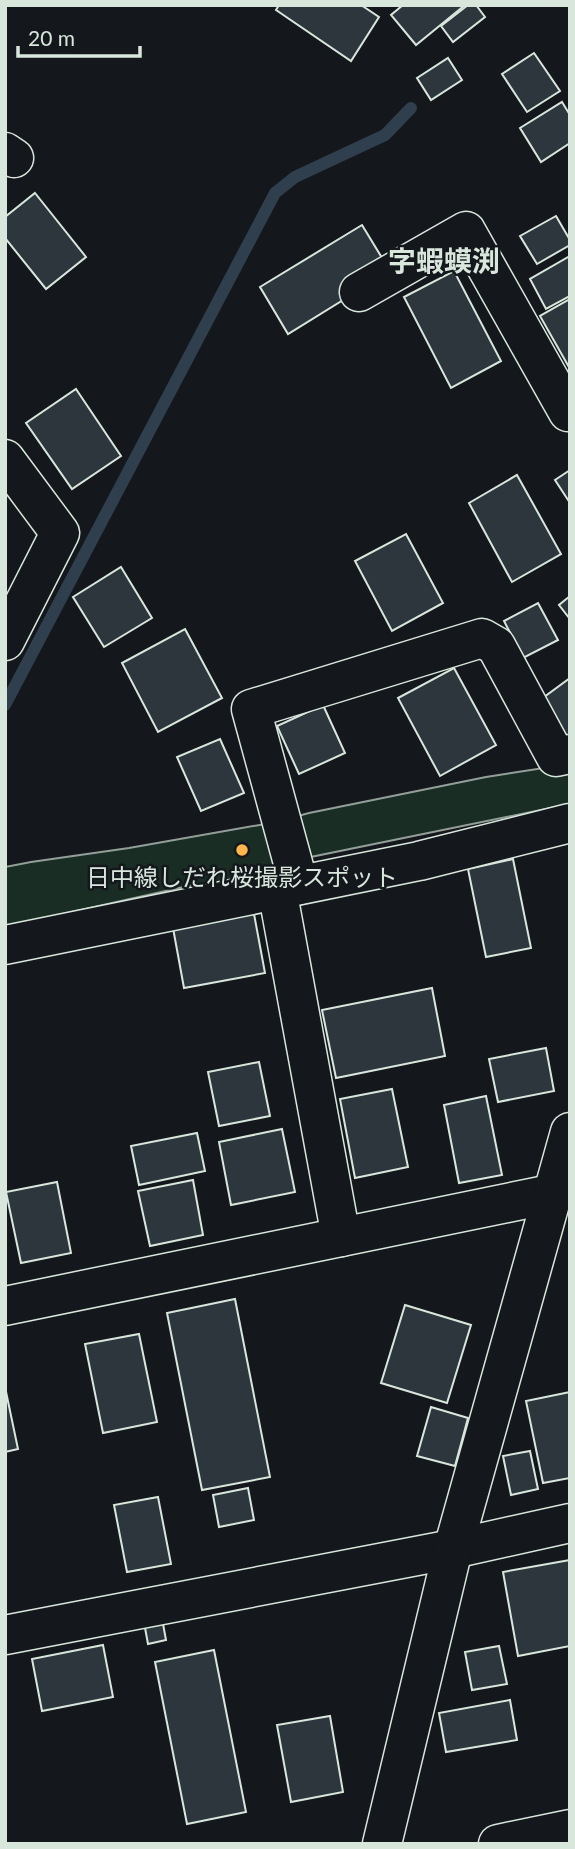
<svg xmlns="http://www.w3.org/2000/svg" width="575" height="1849" font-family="Lato,'Noto Sans JP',sans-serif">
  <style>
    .green { fill: #1a2d24; stroke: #939e99; stroke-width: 2 }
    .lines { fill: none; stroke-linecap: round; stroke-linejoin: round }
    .stream { stroke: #2f3f4d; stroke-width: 12 }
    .building { fill: #2c363c; stroke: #d8e6dc; stroke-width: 2 }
    .minor-casing { stroke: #d8e6dc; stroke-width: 41 }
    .minor { stroke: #14181c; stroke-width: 38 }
    .poi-dot { fill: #ffb74d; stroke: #14181c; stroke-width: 2.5 }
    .labels { text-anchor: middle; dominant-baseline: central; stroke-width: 5; stroke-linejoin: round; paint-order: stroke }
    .poi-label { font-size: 24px; fill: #d8e6dc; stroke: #14181c }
    .quarter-label { font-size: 28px; font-weight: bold; fill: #d8e6dc; stroke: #14181c }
  </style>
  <rect width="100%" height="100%" fill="#14181c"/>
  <path class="green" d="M570 764V804L301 859 287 873 199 891 197 884 5 927V867L31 862 129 848 276 822 309 813 486 777Z"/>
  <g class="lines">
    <path class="stream" d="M5 705 275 193 295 177 385 135 411 108"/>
  </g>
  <g class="building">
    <path d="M279 5H361L379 17 351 61 276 10Z"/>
    <path d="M403 5H465L416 45 391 15Z"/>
    <path d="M468 5H476L485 17 453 42 441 26Z"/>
    <path d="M534 53 560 91 527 112 502 74Z"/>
    <path d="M448 58 462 80 431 100 417 78Z"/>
    <path d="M562 102 570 115V143L541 162 520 128Z"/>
    <path d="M35 193 86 257 46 289 5 238V217Z"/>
    <path d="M556 216 570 240V245L537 264 520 236Z"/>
    <path d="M362 225 390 271 288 334 260 287Z"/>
    <path d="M570 256V296L546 309 530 279Z"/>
    <path d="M454 271 501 361 451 388 404 297Z"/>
    <path d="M570 299V369L540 316Z"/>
    <path d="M76 389 121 456 72 489 26 423Z"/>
    <path d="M570 470V503L555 480Z"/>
    <path d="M517 475 561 554 512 582 469 503Z"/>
    <path d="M406 534 443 603 392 631 355 561Z"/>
    <path d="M121 567 152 618 104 647 73 597Z"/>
    <path d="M570 596V619L559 605Z"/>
    <path d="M538 603 558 640 523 658 504 621Z"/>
    <path d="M185 629 222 698 158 732 122 663Z"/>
    <path d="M454 668 496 745 440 776 398 698Z"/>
    <path d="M570 678V745L536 703Z"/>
    <path d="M323 705 345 753 299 774 277 726Z"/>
    <path d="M220 739 244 793 201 811 177 757Z"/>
    <path d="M513 859 531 948 486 957 468 869Z"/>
    <path d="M254 914 265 973 184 988 173 928Z"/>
    <path d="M432 988 445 1056 336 1078 322 1010Z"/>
    <path d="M546 1048 554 1091 498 1102 489 1059Z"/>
    <path d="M259 1062 270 1116 219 1126 208 1072Z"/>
    <path d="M392 1089 408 1167 355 1178 340 1099Z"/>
    <path d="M486 1096 502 1175 459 1183 444 1105Z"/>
    <path d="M282 1129 295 1192 231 1205 219 1142Z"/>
    <path d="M197 1133 205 1171 139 1185 131 1146Z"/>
    <path d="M193 1180 203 1235 150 1246 138 1191Z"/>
    <path d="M57 1182 71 1253 21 1263 6 1192Z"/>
    <path d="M235 1299 270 1477 202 1490 167 1313Z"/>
    <path d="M405 1305 471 1325 447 1403 381 1383Z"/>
    <path d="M139 1334 157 1422 103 1433 85 1344Z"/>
    <path d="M5 1387 18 1449 5 1452Z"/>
    <path d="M570 1392V1478L543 1483 526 1401Z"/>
    <path d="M431 1407 468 1418 455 1466 417 1456Z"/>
    <path d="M530 1451 538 1489 511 1495 503 1456Z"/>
    <path d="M248 1488 254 1520 219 1527 213 1495Z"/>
    <path d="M158 1497 171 1564 127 1572 114 1505Z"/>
    <path d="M570 1560V1646L518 1656 503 1572Z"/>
    <path d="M161 1613 166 1640 148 1644 143 1617Z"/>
    <path d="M103 1645 113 1697 42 1711 32 1659Z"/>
    <path d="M499 1646 507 1684 472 1690 465 1652Z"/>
    <path d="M214 1650 246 1812 187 1824 155 1662Z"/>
    <path d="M510 1700 517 1740 446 1752 439 1713Z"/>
    <path d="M330 1716 343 1792 291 1802 277 1725Z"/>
  </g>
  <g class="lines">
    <defs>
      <g id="minor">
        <path d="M5 152 14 158"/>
        <path d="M359 292 466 231 568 412 570 411"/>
        <path d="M5 459 60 533 5 641"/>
        <path d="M299 885 251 709 482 638 496 646 556 757 570 754"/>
        <path d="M277 889 341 1237"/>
        <path d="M5 945 419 861 570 823"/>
        <path d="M5 1306 570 1190"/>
        <path d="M5 1635 453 1549 570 1523"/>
        <path d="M382 1844 453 1549 570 1132"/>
        <path d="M498 1844 570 1829"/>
      </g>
    </defs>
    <use href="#minor" class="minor-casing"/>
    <use href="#minor" class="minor"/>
  </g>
  <circle class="poi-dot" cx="242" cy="850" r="7"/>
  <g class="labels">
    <g class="poi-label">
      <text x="242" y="876">日中線しだれ桜撮影スポット</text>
    </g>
    <g class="quarter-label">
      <text x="444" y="260">字蝦蟆渕</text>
    </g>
  </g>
  <rect width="575" height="1849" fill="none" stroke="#d8e6dc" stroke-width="14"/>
  <path d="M18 46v10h122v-10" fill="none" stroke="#d8e6dc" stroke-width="3.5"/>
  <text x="28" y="46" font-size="21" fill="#d8e6dc" stroke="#14181c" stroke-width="5" paint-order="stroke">20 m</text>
</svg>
